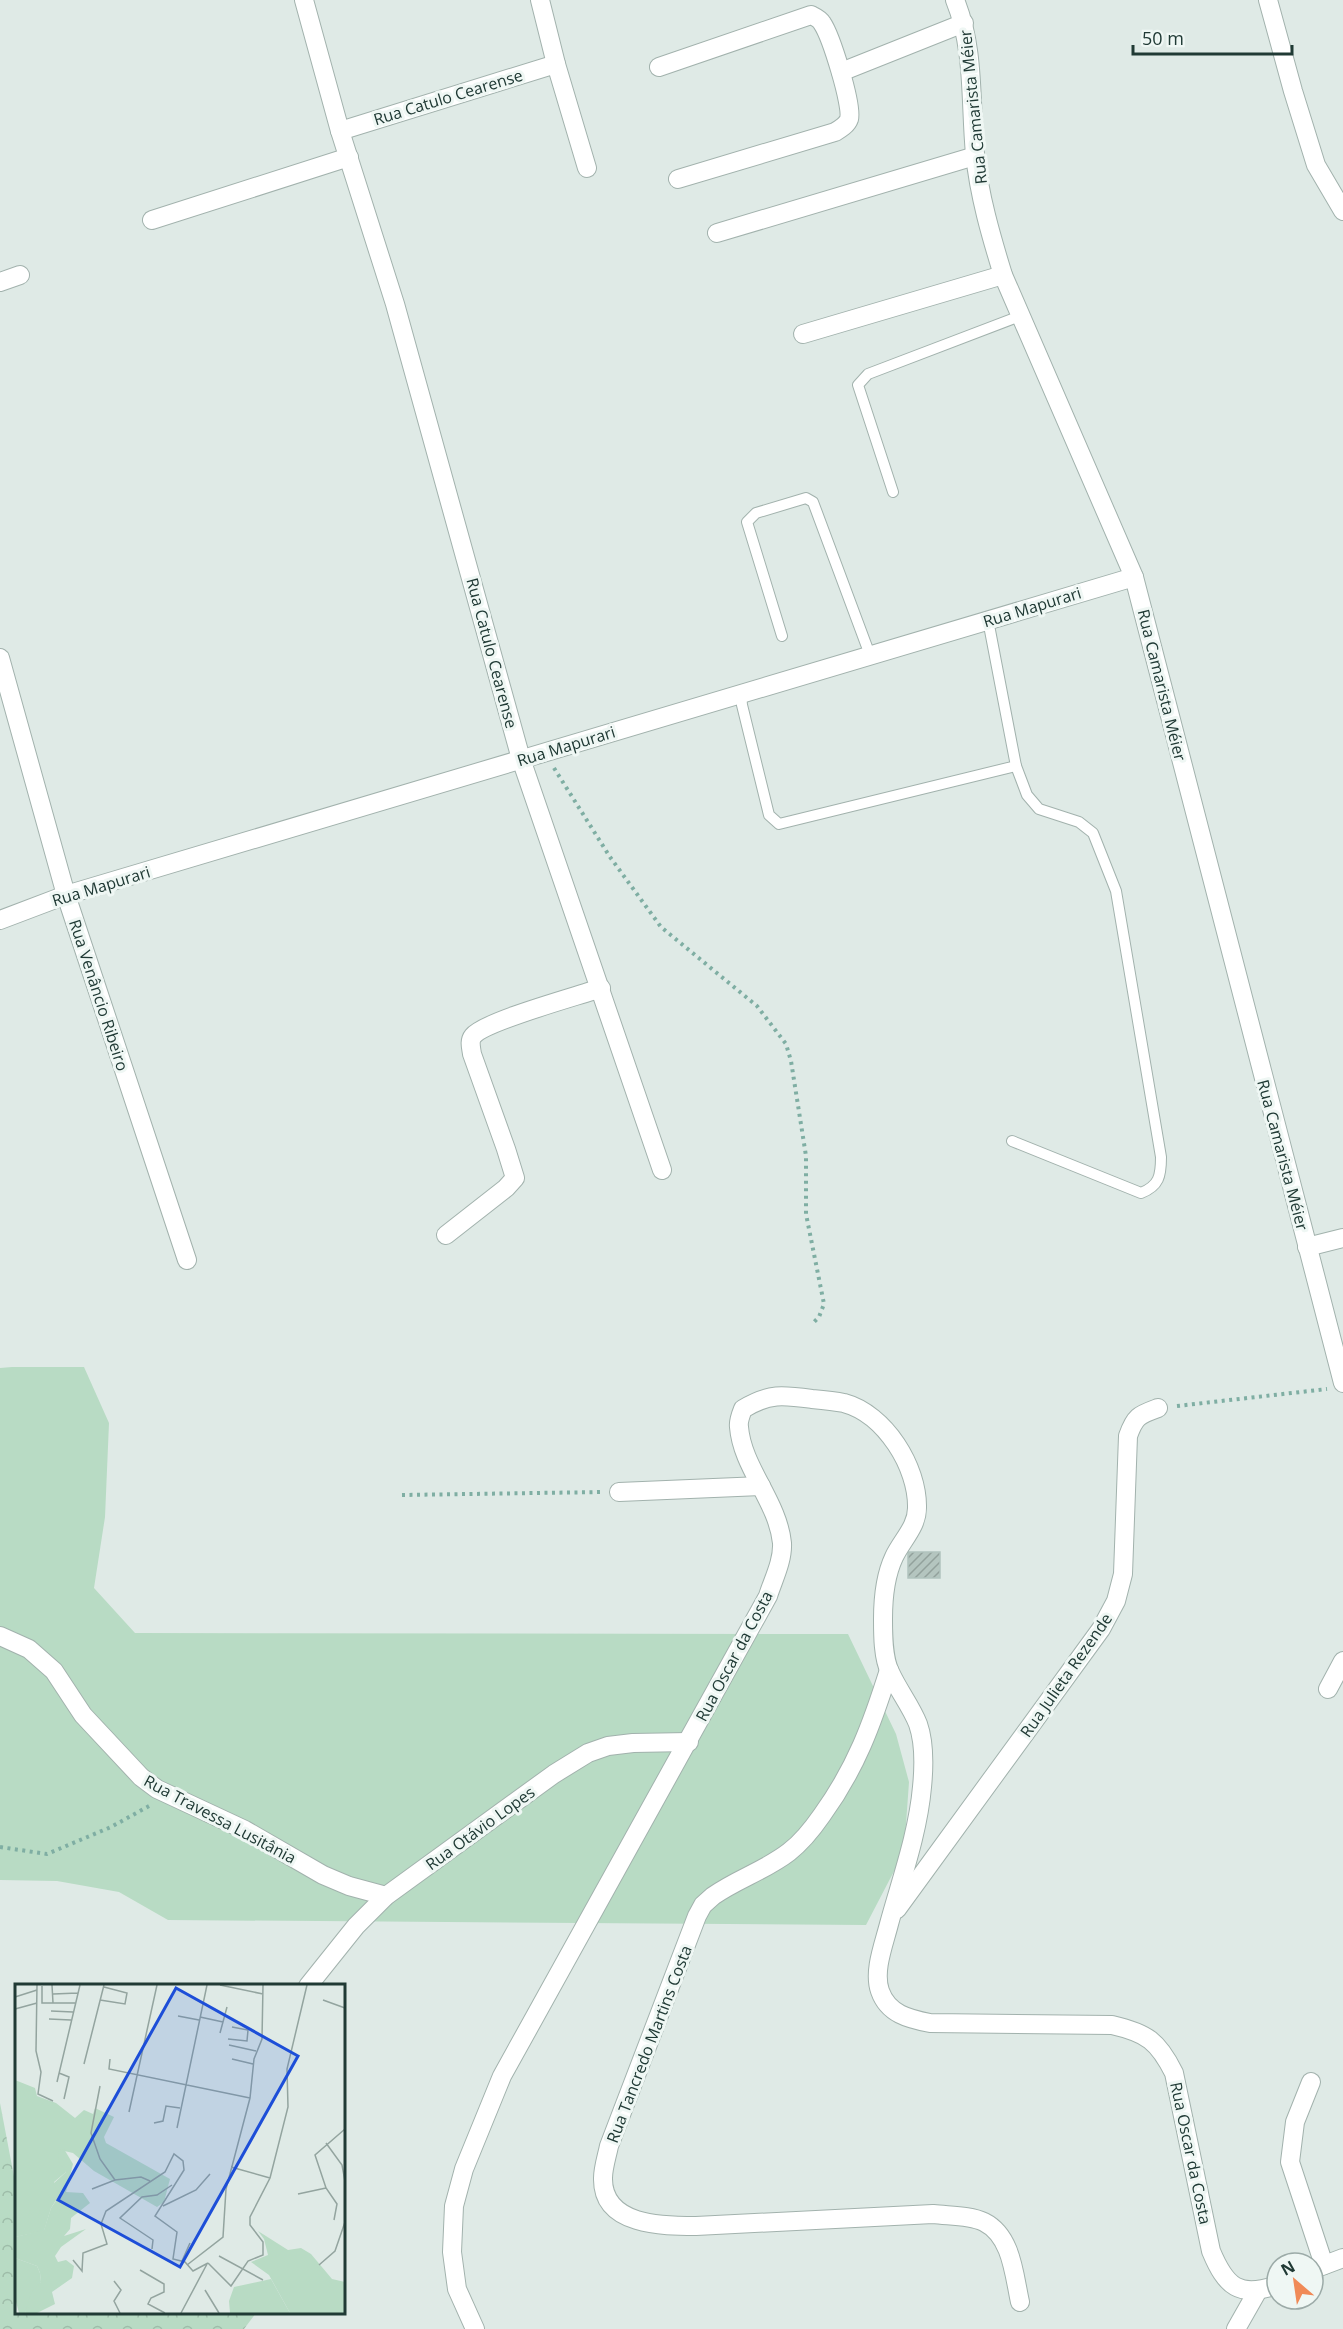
<svg xmlns="http://www.w3.org/2000/svg" width="1343" height="2329" font-family="'Open Sans',sans-serif">
  <style>
    .grass { fill: #b8dbc4 }
    .forest { fill: url(#forest-crowns) }
    .building { fill: url(#building-hatch); stroke: #b1c3be; stroke-width: 1.5 }
    .lines { fill: none; stroke-linecap: round; stroke-linejoin: round }
    .service-casing { stroke: #a2b2ad; stroke-width: 12 }
    .minor-casing { stroke: #a2b2ad; stroke-width: 20 }
    .path { stroke: #7faea3; stroke-width: 4; stroke-dasharray: 3 4.5; stroke-linecap: butt }
    .service { stroke: #fff; stroke-width: 10 }
    .minor { stroke: #fff; stroke-width: 18 }
    .labels { text-anchor: middle; dominant-baseline: central; stroke-width: 6; stroke-linejoin: round; paint-order: stroke }
    .street-label { font-size: 16px; fill: #203a35; stroke: #eff7f4 }
    .inset-road { fill: none; stroke: #93a49f; stroke-width: 1.5 }
    .view { fill: #1d4ed8; fill-opacity: 0.15; stroke: #1d4ed8; stroke-width: 3 }
    .inset-edge { fill: none; stroke: #203a35; stroke-width: 3 }
  </style>
  <defs>
    <pattern id="forest-crowns" width="20" height="18" patternUnits="userSpaceOnUse" patternTransform="scale(1.5)"><rect width="20" height="18" fill="#b8dbc4"/><path d="M2 6a3 3 0 1 1 6 0M12 15a3 3 0 1 1 6 0" fill="none" stroke="#9ebda9"/></pattern>
    <pattern id="building-hatch" width="6" height="6" patternUnits="userSpaceOnUse" patternTransform="scale(1.5)"><rect width="6" height="6" fill="#b4c5bf"/><path d="M-1 1l2-2M0 6l6-6M5 7l2-2" fill="none" stroke="#92a19c"/></pattern>
  </defs>
  <rect width="100%" height="100%" fill="#dfeae6"/>
  <path class="grass" d="M12 1367H84L109 1423 105 1517 94 1588 135 1633 848 1634 896 1734 909 1782 904 1852 866 1925 168 1920 119 1892 57 1881 0 1880V1368Z"/>
  <path class="forest" d="M0 2103 16 2187V2312L256 2313 244 2329H0Z"/>
  <rect class="building" x="908" y="1552" width="32" height="26"/>
  <g class="lines">
    <defs>
      <g id="service">
        <path d="M893 492 858 385 868 374 1020 316"/>
        <path d="M988 620 1016 766 1027 795 1039 809 1079 822 1093 833 1116 891 1161 1157C1161 1176 1159 1186 1141 1193L1012 1141"/>
        <path d="M782 636 747 522 756 513 806 498 813 502 870 655"/>
        <path d="M741 694 742 705 769 815 779 824 1016 766"/>
      </g>
      <g id="minor">
        <path d="M304 0 340 131 395 304 521 759 662 1170"/>
        <path d="M540 0 556 64 587 168"/>
        <path d="M955 0C975 49 970 102 975 154 979 195 991 236 1003 275L1134 577 1343 1383"/>
        <path d="M1268 0 1293 91 1316 165 1343 211"/>
        <path d="M659 67 811 15C815 17 820 19 822 23 831 36 853 106 849 119 847 125 840 129 835 132L678 179"/>
        <path d="M841 72 964 23"/>
        <path d="M340 131 556 64"/>
        <path d="M152 220 349 157"/>
        <path d="M717 233 975 156"/>
        <path d="M0 282 20 275"/>
        <path d="M803 334 1003 275"/>
        <path d="M0 658 66 895 187 1260"/>
        <path d="M0 920 66 895 1134 577"/>
        <path d="M446 1235 506 1188 515 1178 506 1149 472 1054C471 1047 469 1041 473 1036 485 1021 578 996 601 988"/>
        <path d="M1307 1247 1343 1238"/>
        <path d="M619 1492 761 1486"/>
        <path d="M0 1636 29 1649 54 1671 83 1715 141 1777 157 1789 245 1830 323 1875 349 1886 386 1896"/>
        <path d="M889 1670C872 1724 856 1768 822 1815 813 1828 802 1842 789 1852 766 1870 737 1879 713 1896L703 1905 697 1916 609 2146C607 2156 603 2168 603 2178 602 2226 663 2226 696 2226L933 2214C949 2216 970 2215 984 2222 1012 2236 1014 2275 1020 2302"/>
        <path d="M1328 1689 1343 1661"/>
        <path d="M897 1909 1101 1629 1116 1601 1123 1574 1128 1436C1135 1416 1139 1415 1158 1408"/>
        <path d="M308 1986 356 1926 386 1896 554 1774 588 1753 608 1746 633 1743 689 1742"/>
        <path d="M1311 2082 1295 2122 1290 2162 1324 2265"/>
        <path d="M1314 2269 1343 2258"/>
        <path d="M475 2329 457 2289 452 2252 454 2206 464 2169 502 2076 768 1596C773 1580 783 1561 782 1543 778 1502 742 1467 739 1427 738 1421 741 1414 743 1409 769 1393 783 1395 812 1399 823 1400 834 1401 844 1403 885 1414 918 1467 917 1508 917 1527 902 1540 894 1557 885 1576 883 1598 883 1619 883 1635 883 1658 890 1672 898 1690 911 1706 918 1724 925 1744 924 1767 922 1787 918 1833 901 1880 889 1924 884 1944 873 1971 880 1991 888 2014 909 2019 930 2023L1112 2025C1147 2033 1158 2041 1174 2073L1211 2251C1226 2287 1239 2298 1277 2285"/>
        <path d="M1236 2329 1257 2292"/>
      </g>
    </defs>
    <use href="#service" class="service-casing"/>
    <use href="#minor" class="minor-casing"/>
    <g class="path">
      <path d="M554 768 610 857 661 927 757 1006 786 1044 791 1061 806 1156V1214L824 1304 819 1317 812 1324"/>
      <path d="M1177 1406 1327 1389"/>
      <path d="M402 1495 603 1492"/>
      <path d="M0 1847 47 1854 111 1827 149 1806"/>
    </g>
    <use href="#service" class="service"/>
    <use href="#minor" class="minor"/>
  </g>
  <g class="labels">
    <g class="street-label">
      <text transform="translate(448 97) rotate(-17)">Rua Catulo Cearense</text>
      <text transform="translate(973 107) rotate(-96)">Rua Camarista Méier</text>
      <text transform="translate(1032 607) rotate(-17)">Rua Mapurari</text>
      <text transform="translate(492 653) rotate(75)">Rua Catulo Cearense</text>
      <text transform="translate(1162 685) rotate(76)">Rua Camarista Méier</text>
      <text transform="translate(566 746) rotate(-17)">Rua Mapurari</text>
      <text transform="translate(101 886) rotate(-17)">Rua Mapurari</text>
      <text transform="translate(99 995) rotate(72)">Rua Venâncio Ribeiro</text>
      <text transform="translate(1283 1155) rotate(75)">Rua Camarista Méier</text>
      <text transform="translate(734 1656) rotate(-62)">Rua Oscar da Costa</text>
      <text transform="translate(1066 1675) rotate(-55)">Rua Julieta Rezende</text>
      <text transform="translate(220 1819) rotate(28)">Rua Travessa Lusitânia</text>
      <text transform="translate(480 1828) rotate(-36)">Rua Otávio Lopes</text>
      <text transform="translate(649 2044) rotate(-69)">Rua Tancredo Martins Costa</text>
      <text transform="translate(1191 2153) rotate(78)">Rua Oscar da Costa</text>
    </g>
  </g>
  <g transform="translate(15 1984)">
    <rect width="330" height="330" fill="#dfeae6"/>
    <path d="M0 96 20 104 22 112 41 119 60 134 69 126 78 130 80 124 99 133 89 153 91 159 155 195 149 218 142 223 79 187 58 169 45 166 51 188 39 198 45 210 36 224 29 247 0 253ZM243 247 273 266 286 264 296 270 317 295 330 298V329H275L254 291 236 278 253 271 249 255ZM0 274 22 282 25 289 26 298 10 329H4L0 314Z" fill="#b8dbc4"/>
    <path d="M49 165 58 180 51 208 68 209 75 219 56 234 55 245 49 252 71 245 46 263 40 272 43 278 51 276 59 282 57 294 37 308 40 320 22 329H10L16 309 26 298 25 289 22 282 0 274V253L29 246 36 224 45 211 38 200 51 188 43 177 44 166ZM256 295 275 329H215L214 317 219 303Z" fill="#b8dbc4"/>
    <path class="inset-road" d="M22 1 21 67 26 88 23 110 38 117M37 1 38 19M205 1 248 10M27 2V19H60M38 10 63 9M0 13 22 6M85 16 110 20 112 9 89 3M308 16 330 24M0 25 22 19M36 27 58 28M163 32 184 36M185 33 208 38M34 35 56 36M205 49 212 23M213 55 232 57 233 46 217 43M214 61 241 67M95 75 94 85 235 114M217 75 238 80M69 80 89 1M44 89 54 93 49 115M42 98 65 1M85 102 76 149 85 175 100 196M114 128 142 1M139 139 148 137 151 122 165 124M162 144 192 1M311 159 327 181 330 197M216 183 255 194M77 205 100 196 126 193 135 197M283 210 311 204M148 222 181 206 195 190M319 236 322 220 311 204 300 171 330 145M137 265 138 256 105 234 127 213 142 211 157 201M204 272 248 296M58 276 67 287 68 269 92 260 86 240 91 227 150 188 159 170 168 177 169 186 140 232 162 248 158 275 170 278 178 287 193 279M167 277 175 259M193 279 216 302 233 277 248 271V258L235 241V233L255 194 273 123 272 85 292 1M172 281 208 253 211 205 235 114 239 75 247 55 248 1M304 281 320 267 330 238M125 286 149 300V308L136 314 133 320 150 329M99 297 106 306 99 317 105 329M190 306 204 329M166 329 192 280"/>
    <path class="view" d="M161 4 283 72 165 283 43 216Z"/>
    <rect width="330" height="330" class="inset-edge"/>
  </g>
  <g transform="translate(1295 2281) rotate(331)"><circle r="28" fill="#eff7f4" stroke="#9caba8" stroke-width="1.5"/>
  <path d="M0-4.5L10 22L0 15L-10 22Z" fill="#f08a57"/>
  <text y="-9" font-size="16" font-weight="bold" text-anchor="middle" fill="#203a35">N</text>
  </g>
  <path d="M1133 45v9h159v-9" fill="none" stroke="#203a35" stroke-width="3"/>
  <text x="1142" y="45" font-size="18" fill="#203a35" stroke="#eff7f4" stroke-width="4.5" paint-order="stroke">50 m</text>
</svg>
